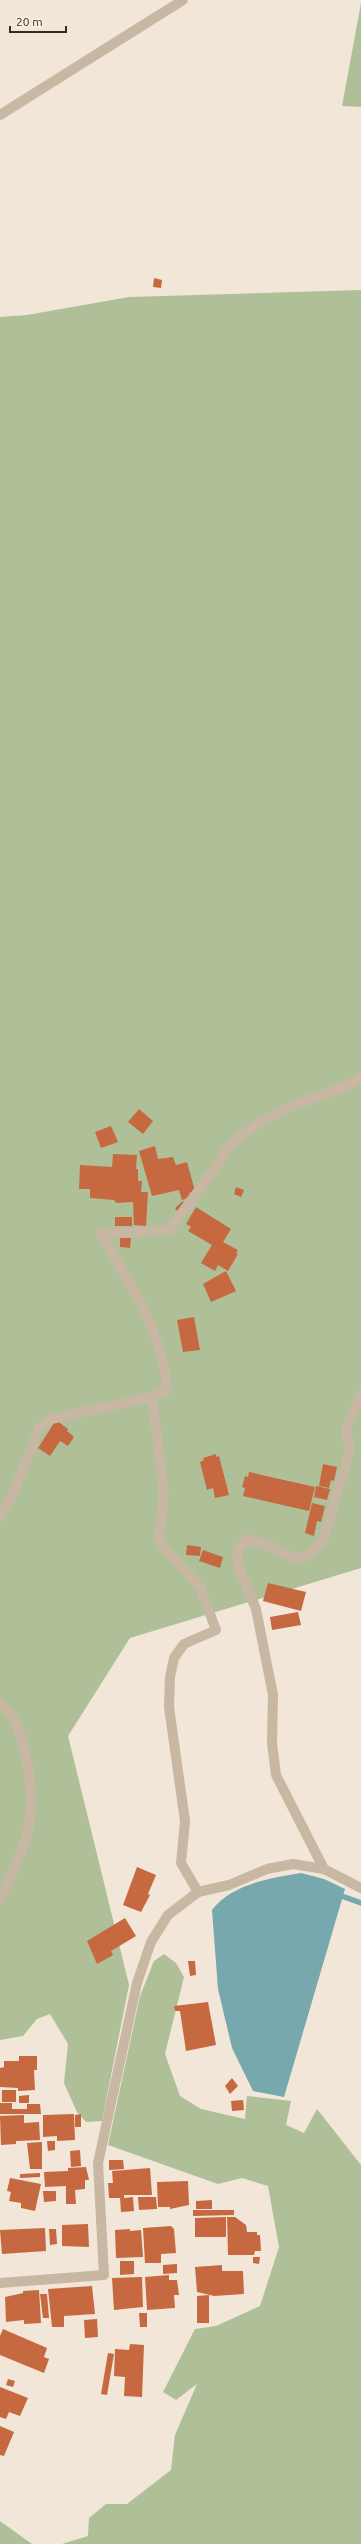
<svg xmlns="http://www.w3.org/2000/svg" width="361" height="2544" font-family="Ubuntu,sans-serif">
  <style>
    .green { fill: #afbf98 }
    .water { fill: #76a8ae }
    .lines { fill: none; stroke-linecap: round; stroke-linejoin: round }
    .stream { stroke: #76a8ae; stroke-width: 5.5 }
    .building { fill: #c66940 }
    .minor { stroke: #c8b7a3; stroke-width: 10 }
  </style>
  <rect width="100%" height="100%" fill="#f1e6d7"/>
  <g class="green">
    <path d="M361 3V107L342 106Z"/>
    <path d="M361 290V1568L130 1638 68 1736 129 1985 102 2121 86 2122 77 2112 64 2083 68 2044 50 2014 37 2019 23 2036 0 2040V317L27 315 129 297Z"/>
    <path d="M164 1954 176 1963 184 1977 165 2054 180 2096 201 2109 245 2119 247 2096 291 2101 286 2125 304 2133 317 2109 361 2165V2544H62L88 2536 89 2518 106 2504H127L171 2470 175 2435 197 2384 176 2400 163 2392 195 2329 216 2326 260 2306 279 2247 268 2186 242 2178 218 2184 108 2145 140 1996 154 1961Z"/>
    <path d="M0 2521 32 2544H0Z"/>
  </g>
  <path class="water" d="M301 1873 324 1879 345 1889 284 2097 253 2091 232 2048 218 1989 212 1910C232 1884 270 1878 301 1873Z"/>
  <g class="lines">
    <path class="stream" d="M336 1894 361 1903"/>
  </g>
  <g class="building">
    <path d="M154 278 162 280 161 288 153 287Z"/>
    <path d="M139 1109 153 1121 143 1134 128 1122Z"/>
    <path d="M111 1126 118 1142 101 1148 95 1132Z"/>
    <path d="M155 1146 158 1159 173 1157 176 1165 187 1162 195 1191 189 1193 191 1197 182 1200 179 1190 152 1196 139 1151Z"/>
    <path d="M113 1154 137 1155 136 1169H138V1181H142L141 1192H148L146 1226 134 1225 133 1202 116 1203 114 1200 90 1198V1189H79L80 1165 112 1167Z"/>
    <path d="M236 1187 244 1190 241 1197 234 1194Z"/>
    <path d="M183 1201 187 1205 178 1213 175 1208Z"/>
    <path d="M196 1207 231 1229 223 1242 238 1250 236 1253 238 1254 228 1271 218 1265 215 1271 201 1263 212 1245 188 1231 191 1227 186 1224Z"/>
    <rect x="115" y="1217" width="17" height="9"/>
    <path d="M120 1238H131L130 1248 120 1247Z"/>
    <path d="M226 1271 236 1291 211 1302 203 1284Z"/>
    <path d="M194 1317 200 1350 183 1352 177 1320Z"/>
    <path d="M56 1420 68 1429 67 1431 74 1437 68 1446 60 1441 50 1456 38 1448Z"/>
    <path d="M216 1454V1457L219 1456 229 1495 215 1498 213 1488 207 1490 200 1462 204 1460 203 1458Z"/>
    <path d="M323 1464 337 1467 334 1481 331 1480 329 1488 319 1486Z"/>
    <path d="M249 1472 315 1487 309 1511 243 1496 245 1488 242 1487 245 1476 248 1477Z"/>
    <path d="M316 1486 330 1489 327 1500 314 1497Z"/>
    <path d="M312 1503 325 1506 321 1522 317 1521 314 1536 305 1533Z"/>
    <path d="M187 1545 201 1547 200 1556 186 1555Z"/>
    <path d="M203 1550 223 1557 220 1568 199 1561Z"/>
    <path d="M268 1583 306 1592 301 1611 263 1601Z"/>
    <path d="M298 1612 301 1625 272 1630 270 1617Z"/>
    <path d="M137 1867 156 1875 148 1894 150 1895 141 1912 123 1905Z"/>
    <path d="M125 1918 136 1936 111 1951 113 1955 97 1964 87 1941Z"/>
    <path d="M188 1961H195L196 1975 190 1976Z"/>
    <path d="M208 2002 216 2045 186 2051 180 2011H175L174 2006Z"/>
    <path d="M19 2056H37V2070H34L35 2090 18 2091V2088L0 2087V2068L4 2067V2061H19Z"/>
    <path d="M232 2078 238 2086 230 2094 225 2086Z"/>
    <rect x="2" y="2090" width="14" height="12"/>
    <path d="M29 2095V2103H19V2096Z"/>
    <path d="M243 2100 244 2110 232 2111 231 2101Z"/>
    <path d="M0 2103H12V2109H27V2104H40L41 2114H0Z"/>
    <path d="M74 2114 75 2140 57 2141V2136L43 2137V2115Z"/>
    <path d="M81 2114V2127H75V2115Z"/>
    <path d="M24 2115V2123L39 2122 40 2140 16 2141V2144L1 2145 0 2116Z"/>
    <path d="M47 2141H55V2150L48 2151Z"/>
    <path d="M42 2142V2169H30L27 2143Z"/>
    <path d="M80 2150 81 2166 71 2167 70 2151Z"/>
    <path d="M109 2160H123L124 2169 109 2170Z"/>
    <path d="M86 2167 89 2180H85V2189L75 2190 76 2204H66V2186L45 2187 44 2172 68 2171V2168Z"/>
    <path d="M150 2168 152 2195H124V2198L133 2197 134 2211 121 2212 120 2198H109L108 2183H113L112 2171Z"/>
    <path d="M40 2173V2177L20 2178V2174Z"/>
    <path d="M10 2178 41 2184 35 2211 21 2208V2203L9 2201 11 2192 7 2191Z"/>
    <path d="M188 2181 189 2205 170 2209V2207H158L157 2182Z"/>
    <path d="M43 2191H56V2201L44 2202Z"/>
    <path d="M138 2197H156L157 2209 139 2210Z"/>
    <path d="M212 2200V2209H196V2201Z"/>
    <path d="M193 2210H234V2215L193 2216Z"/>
    <path d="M226 2217V2237H195V2218Z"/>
    <path d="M227 2217H235L246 2225 247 2232H257V2235H260L261 2251H255L254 2255H228Z"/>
    <path d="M88 2224 89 2247 62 2246V2225Z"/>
    <path d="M171 2226 174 2229 176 2253 161 2254V2263H145L143 2228Z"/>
    <path d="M45 2228 46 2251 2 2254 0 2230Z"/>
    <path d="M49 2229H56L57 2244 50 2245Z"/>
    <path d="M130 2229V2231L141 2230 143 2257 116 2258 115 2230Z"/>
    <path d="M253 2257H260L259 2264 253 2263Z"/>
    <path d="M120 2261H134V2274L120 2275Z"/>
    <path d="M177 2264V2273L163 2274V2265Z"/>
    <path d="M222 2265V2271H243L244 2294 214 2296 197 2292 195 2267Z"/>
    <path d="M169 2275V2280H177L179 2295H174L175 2308 147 2310 145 2277Z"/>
    <path d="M142 2277 143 2307 114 2310 112 2278Z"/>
    <path d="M92 2286 95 2314 64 2316V2327H52L48 2289Z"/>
    <path d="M39 2290 41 2323 24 2324V2320L6 2322 5 2297 23 2293V2291Z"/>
    <path d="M40 2294H47L49 2318H43Z"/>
    <path d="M209 2295V2323H197V2296Z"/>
    <path d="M139 2313H147V2327H140Z"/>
    <path d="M97 2319 98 2337 85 2338 84 2320Z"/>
    <path d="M3 2329 47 2348 44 2357 49 2359 44 2373 0 2355V2336Z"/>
    <path d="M130 2344 144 2345 142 2397 124 2396 125 2377 114 2376 115 2349 129 2350Z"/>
    <path d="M108 2353 114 2354 107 2395 101 2394Z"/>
    <path d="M8 2379 15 2381 13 2387 6 2385Z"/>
    <path d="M0 2387 28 2398 20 2416 9 2412 6 2419 0 2417Z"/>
    <path d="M0 2426 14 2432 4 2456 0 2455Z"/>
  </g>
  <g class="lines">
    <g class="minor">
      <path d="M0 115 183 0"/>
      <path d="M152 1397 164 1493 159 1537 163 1547 200 1587 216 1630 184 1644 174 1658 170 1677 169 1707 185 1821 181 1863 198 1892"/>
      <path d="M0 1517 13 1494 39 1428 51 1419 152 1397 167 1390C163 1332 129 1283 101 1234L169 1230 214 1170 230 1144 261 1121 297 1104 352 1084 361 1077"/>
      <path d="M0 1703C27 1723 36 1798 28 1830 22 1854 10 1877 0 1899"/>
      <path d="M324 1869 276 1775 272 1743 273 1695 256 1609 239 1568 237 1551 248 1539C267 1543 281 1554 299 1559L312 1553 324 1537 349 1453 347 1426 361 1395"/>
      <path d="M0 2283 104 2275 98 2163 137 1983 151 1942 168 1915 198 1892 229 1885 267 1869 293 1864 324 1869 361 1888"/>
    </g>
  </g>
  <path d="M10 26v6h56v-6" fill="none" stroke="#342b25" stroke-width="2"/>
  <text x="16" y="26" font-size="12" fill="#342b25" stroke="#f9f0e3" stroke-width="3" paint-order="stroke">20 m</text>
</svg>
